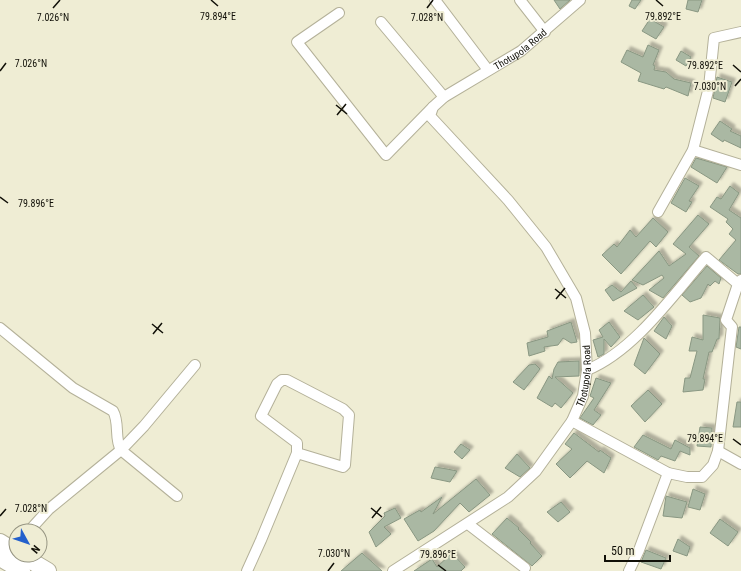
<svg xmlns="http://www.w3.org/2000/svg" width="741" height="571" font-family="'Roboto Condensed',sans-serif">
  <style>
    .building { fill: #aab8a3; stroke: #899782; filter: url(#shadow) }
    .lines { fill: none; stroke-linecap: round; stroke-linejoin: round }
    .minor-casing { stroke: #b4b199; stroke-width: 12 }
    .trunk-casing { stroke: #b4b199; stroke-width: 18 }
    .minor { stroke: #fff; stroke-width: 10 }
    .trunk { stroke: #fff; stroke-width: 16 }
    .ticks { fill: none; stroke: #111008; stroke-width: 1.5 }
    .labels { text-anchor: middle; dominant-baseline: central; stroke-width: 4; stroke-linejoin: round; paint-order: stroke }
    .street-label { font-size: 10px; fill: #111008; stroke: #efedd4 }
    .ticks-label { font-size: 10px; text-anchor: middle; fill: #111008; stroke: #efedd4; stroke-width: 4; stroke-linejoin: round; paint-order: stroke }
  </style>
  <defs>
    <filter id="shadow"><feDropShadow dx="3.5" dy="-3.5" stdDeviation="1" flood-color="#0004"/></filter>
  </defs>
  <rect width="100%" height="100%" fill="#efedd4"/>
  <g class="building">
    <path d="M554 0H570L560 9Z"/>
    <path d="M632 0H641L635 9 629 6Z"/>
    <path d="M688 0H702L698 12 686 9Z"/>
    <path d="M650 19 664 27 656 39 642 31Z"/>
    <path d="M648 45 659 50 653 65 655 66 654 70 666 72 674 79 691 83 688 96 666 87 664 89 638 81 641 73 621 62 627 50 643 57Z"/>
    <path d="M681 51 691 57 686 66 676 60Z"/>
    <path d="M717 77 732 82 725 102 713 98Z"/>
    <path d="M720 121 732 129 730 131 741 136V148L724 140 723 142 711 134Z"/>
    <path d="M696 158 727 167 717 183 691 167Z"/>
    <path d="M685 178 699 186 689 201 692 202 686 212 671 203Z"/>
    <path d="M730 186 739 193 729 210 741 218V274H738L719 260 736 240 729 234 733 229 726 222 728 219 710 207 717 197 721 199Z"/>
    <path d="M698 215 709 224 689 247 699 256 663 298 649 290 664 278 662 275 643 285 632 280 659 251 669 266 686 254 673 244Z"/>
    <path d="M653 218 668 232 656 247 650 241 621 274 602 255 614 244 617 247 630 230 636 237Z"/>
    <path d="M707 266 721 278 719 284 715 281 710 286 708 284 701 298 690 302 682 295Z"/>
    <path d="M631 281 637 288 613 301 605 290 612 285 621 292Z"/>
    <path d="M643 295 654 307 638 320 624 311Z"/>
    <path d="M703 315 720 318 719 339H717L712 352H709L703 379H705L703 390 683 392 685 378H690L697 351H689L692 337 703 340Z"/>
    <path d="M664 317 672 326 666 339 654 331Z"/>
    <path d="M571 322 577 342 571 343 563 338 558 345 544 347 545 351 529 356 527 343 548 337 547 331Z"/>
    <path d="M609 322 620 337 611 347 604 339V354L598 357 593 340 603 337 599 330Z"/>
    <path d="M739 327H741V349L736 347Z"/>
    <path d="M644 338 660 354 645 374 634 365Z"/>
    <path d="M579 361V376L555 377 573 393 561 408 555 403 552 407 537 398 549 376 552 379 554 369 558 362Z"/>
    <path d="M535 364 540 369 524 390 513 382 529 365Z"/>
    <path d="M596 378 611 383 594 410 601 415 593 425 580 418 594 398 590 396Z"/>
    <path d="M648 390 662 404 645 422 631 406Z"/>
    <path d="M737 402H741V427H733Z"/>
    <path d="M700 427 712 428 711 447 697 446Z"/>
    <path d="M574 433 599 452 600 450 611 458 604 473 587 461 570 478 556 464 572 449 565 444Z"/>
    <path d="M643 435 671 449 675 440 690 448V455L680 451 675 461 661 456 658 460 634 447Z"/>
    <path d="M461 444 470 450 462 459 454 452Z"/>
    <path d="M517 454 530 468 520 477 505 468Z"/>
    <path d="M435 467 447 469 457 471 450 482 431 478Z"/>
    <path d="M476 479 490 495 469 512 460 503 434 531 418 541 404 519 420 510 421 512 442 497 433 514Z"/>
    <path d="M693 489 705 494 700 510 688 507Z"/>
    <path d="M666 496 687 502 682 518 663 516Z"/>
    <path d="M561 502 570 512 558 522 547 512Z"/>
    <path d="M395 508 401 518 384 527 391 534 376 547 369 532 385 516 384 513Z"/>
    <path d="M507 518 519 528 518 529 531 542 530 543 542 556 532 566 492 534Z"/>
    <path d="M720 519 738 532 728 546 710 533Z"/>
    <path d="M678 539 690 547 687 556 673 551Z"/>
    <path d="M646 550 666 558 661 569 641 562Z"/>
    <path d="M362 553 382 571H341Z"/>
    <path d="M452 553 465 567 461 571H414L432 559 437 567Z"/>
  </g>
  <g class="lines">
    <defs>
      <g id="minor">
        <path d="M435 0 488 70"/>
        <path d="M520 0 545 32"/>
        <path d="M339 13 297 42 386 155 433 107"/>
        <path d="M381 22 444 97"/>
        <path d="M693 150 741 165"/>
        <path d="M658 212 693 150 709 87 714 38 741 32"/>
        <path d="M0 328 73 388 113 411C120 423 114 439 121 450L177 496"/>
        <path d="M587 370C634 351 673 295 706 257L738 284 741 280"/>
        <path d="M572 421 668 473 687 477H702L713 465 718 451 732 327 726 320 738 284"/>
        <path d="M718 451 741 464"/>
        <path d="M468 524 525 568"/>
        <path d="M29 531 49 509 121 450 144 426 195 365"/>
        <path d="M247 571 261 540 297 453V443L261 416 277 384 282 380H287L343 409 349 415 345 465 343 467 297 453"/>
        <path id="s1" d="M393 571 508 497 536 471 572 421 583 396 587 370 585 333 576 298 546 247 508 200 430 116 433 107 444 97 521 51 580 0"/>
        <path d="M629 571 639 550 668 473"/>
      </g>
      <g id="trunk">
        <path d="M0 542 16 552"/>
        <path d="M21 555 48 571"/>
        <path d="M0 558 22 571"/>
      </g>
    </defs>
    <use href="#minor" class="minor-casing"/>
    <use href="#trunk" class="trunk-casing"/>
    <use href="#minor" class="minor"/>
    <use href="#trunk" class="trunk"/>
  </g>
  <path class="ticks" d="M211 0 218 6M656 0 663 6M53 8 60 0M427 8 433 0M733 65 741 72M0 71 6 63M735 86 741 79M336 105 347 114M337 115 346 104M0 197 8 203M555 289 566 298M556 299 565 288M152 324 163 333M153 334 162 323M733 439 741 445M371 508 382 517M0 516 6 509M372 518 381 507M438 565 446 571M328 571 334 563"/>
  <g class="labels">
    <g class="street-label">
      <text stroke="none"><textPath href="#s1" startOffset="712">Thotupola Road</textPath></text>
      <text stroke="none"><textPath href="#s1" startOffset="284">Thotupola Road</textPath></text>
    </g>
  </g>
  <g class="ticks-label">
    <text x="218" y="20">79.894°E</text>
    <text x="663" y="20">79.892°E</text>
    <text x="53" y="21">7.026°N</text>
    <text x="427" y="21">7.028°N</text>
    <text x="31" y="67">7.026°N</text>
    <text x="705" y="69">79.892°E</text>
    <text x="710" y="90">7.030°N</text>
    <text x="36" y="207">79.896°E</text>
    <text x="705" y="442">79.894°E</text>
    <text x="31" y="512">7.028°N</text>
    <text x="334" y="557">7.030°N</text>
    <text x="438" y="558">79.896°E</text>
  </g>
  <g transform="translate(28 543) rotate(130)"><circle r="19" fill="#efedd4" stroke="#969582"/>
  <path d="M0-3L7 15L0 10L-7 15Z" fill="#2360cc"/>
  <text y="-6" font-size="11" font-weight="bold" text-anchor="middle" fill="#111008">N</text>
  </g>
  <path d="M605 555v6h65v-6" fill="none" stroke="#111008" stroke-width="2"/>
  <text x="611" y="555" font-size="12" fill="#111008" stroke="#efedd4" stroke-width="3" paint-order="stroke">50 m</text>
</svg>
